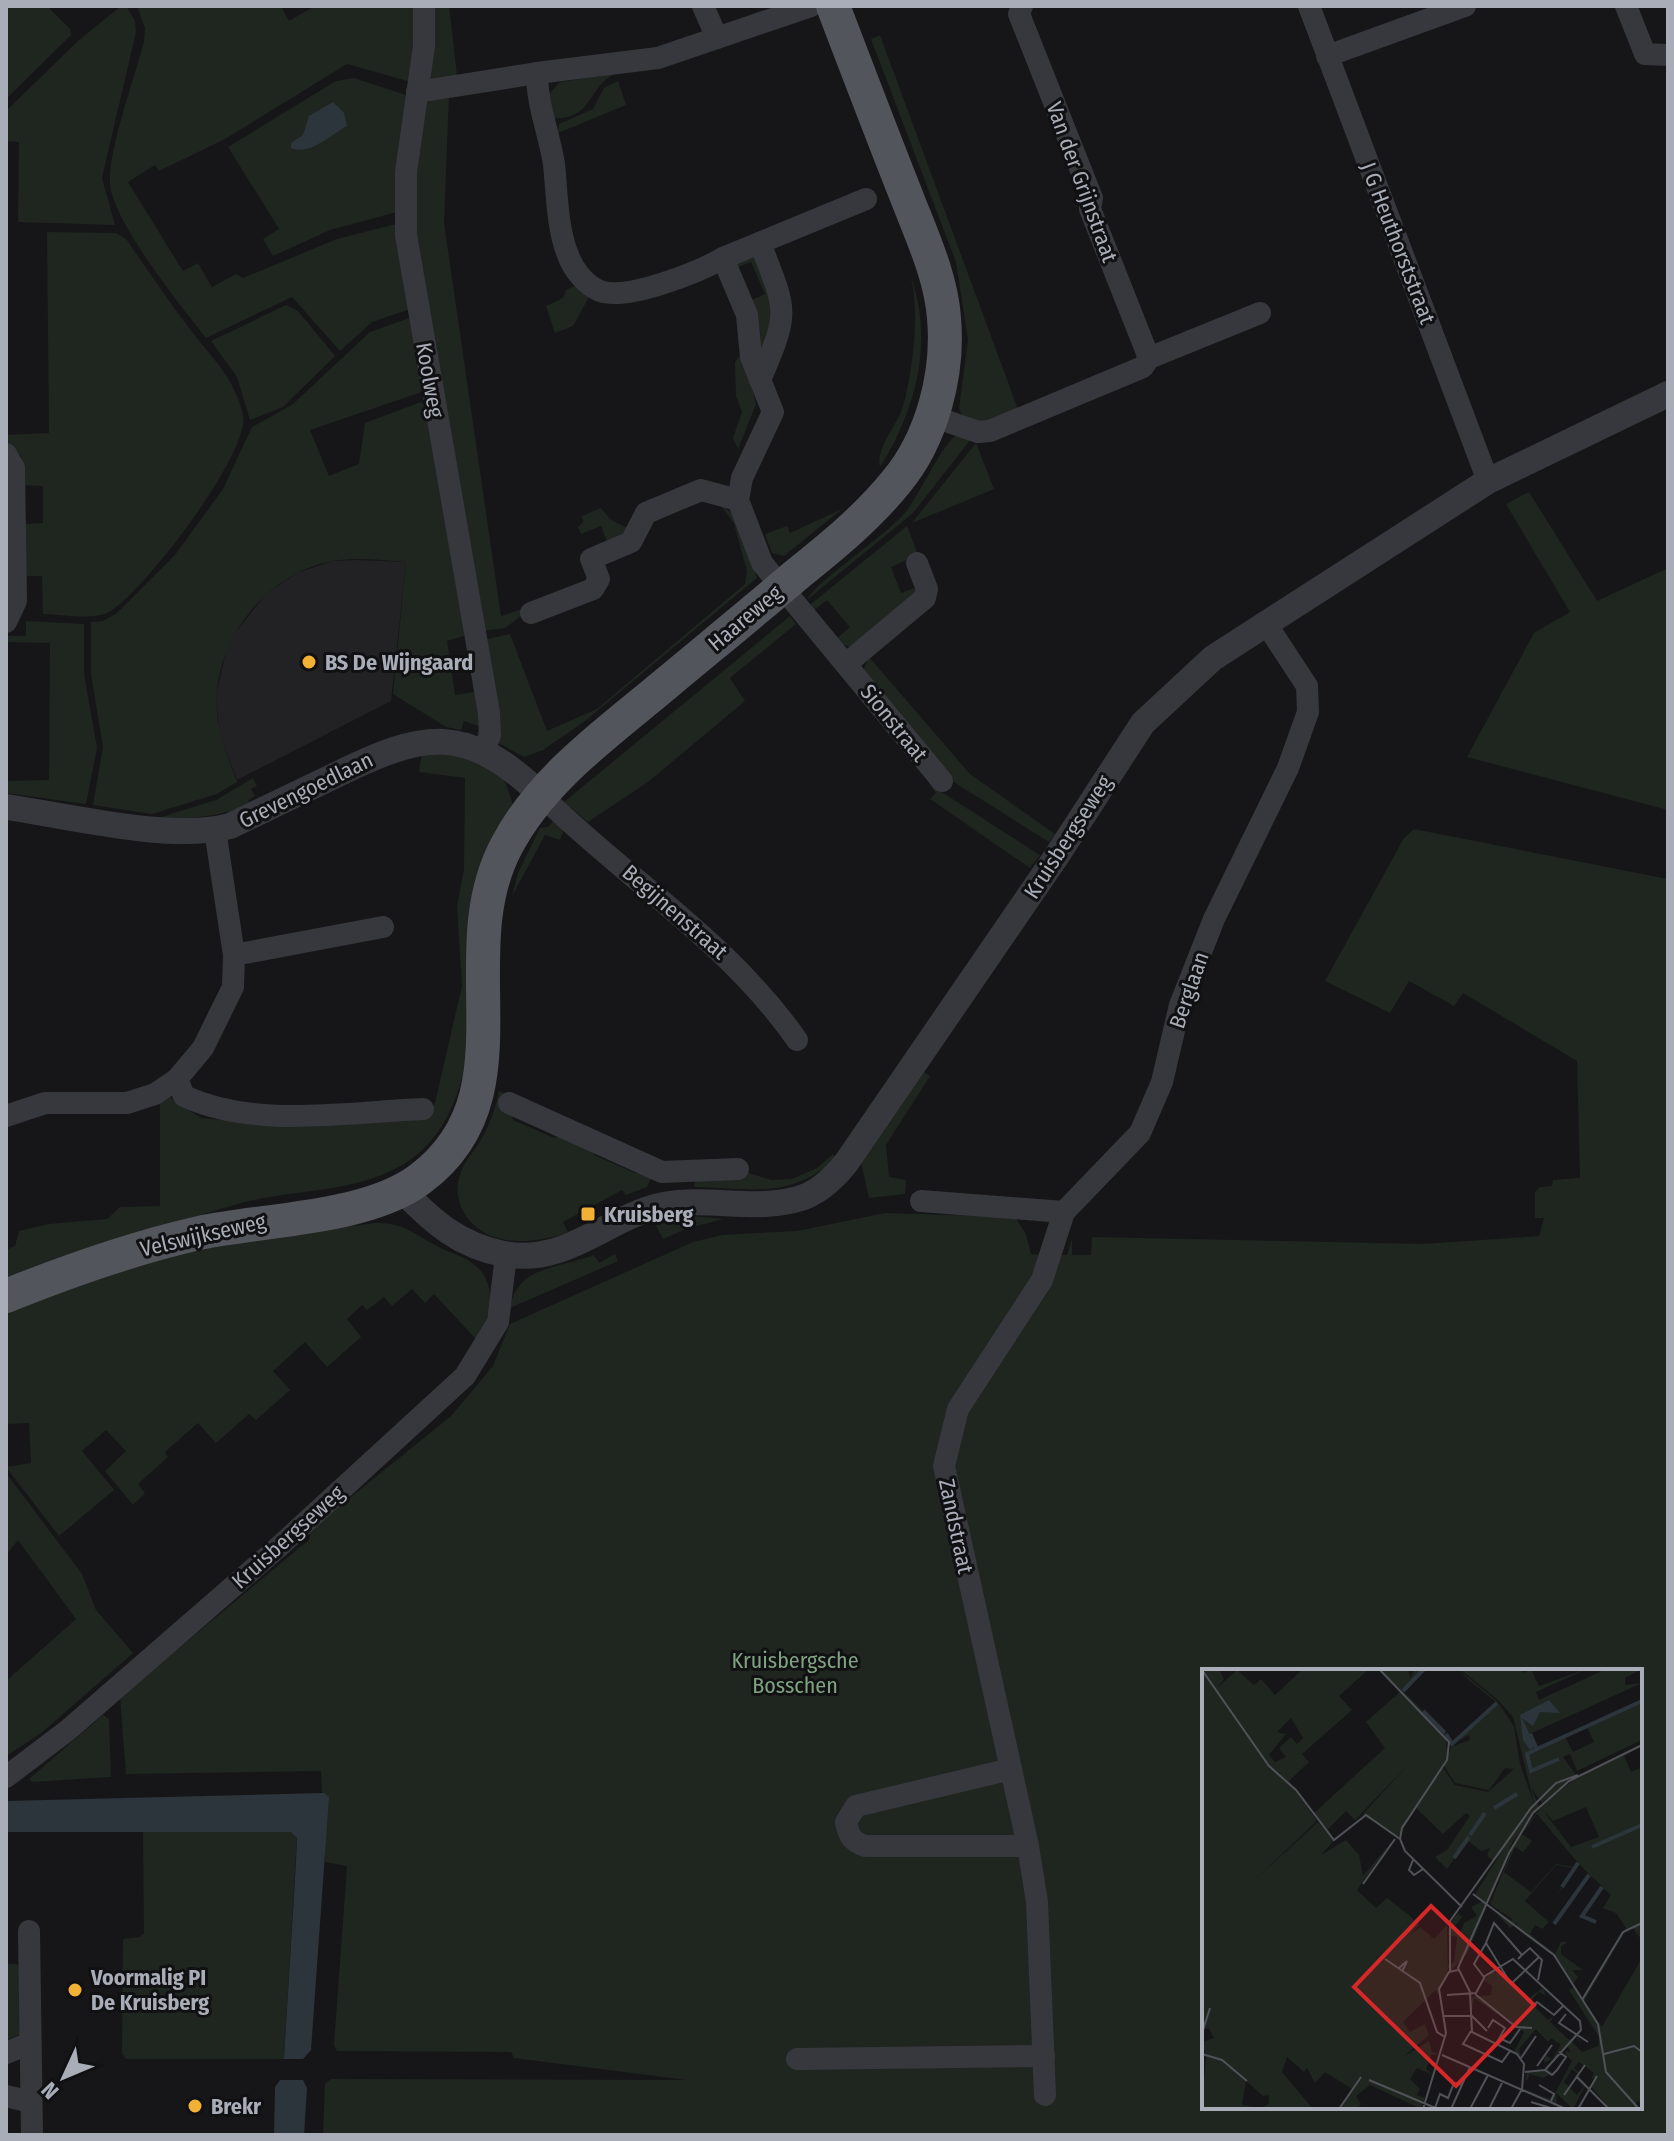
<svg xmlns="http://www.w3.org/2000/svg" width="1674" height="2141" font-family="'Fira Sans Condensed',sans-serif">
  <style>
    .built { fill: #222225 }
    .green { fill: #1e261f; fill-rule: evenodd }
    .water { fill: #2c353c }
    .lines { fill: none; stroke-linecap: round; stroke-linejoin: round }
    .minor { stroke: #37383d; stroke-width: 22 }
    .tertiary { stroke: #37383d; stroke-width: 26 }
    .primary { stroke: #53555c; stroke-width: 34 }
    .poi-dot { fill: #f2b134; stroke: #111113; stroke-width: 3 }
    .labels { text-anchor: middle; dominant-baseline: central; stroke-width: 6; stroke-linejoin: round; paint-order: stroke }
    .street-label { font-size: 22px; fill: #a8adb8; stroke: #111113 }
    .poi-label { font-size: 22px; font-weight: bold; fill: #a8adb8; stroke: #111113; text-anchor: start }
    .park-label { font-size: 22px; fill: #7fa381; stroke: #111113 }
    .inset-river { fill: none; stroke: #2c353c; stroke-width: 4 }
    .inset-road { fill: none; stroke: #505258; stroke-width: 2 }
    .view { fill: #d62828; fill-opacity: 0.15; stroke: #d62828; stroke-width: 4 }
    .inset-edge { fill: none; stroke: #a8adb8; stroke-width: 4 }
  </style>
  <rect width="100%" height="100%" fill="#161618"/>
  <path class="built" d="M356 560 406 562 391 701 237 780 220 735 216 696 226 651 235 633 266 594 297 573 333 561Z"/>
  <g class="green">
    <path d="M6 6H47L70 29 71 35 6 99Z"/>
    <path d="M121 6H126L135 21 136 32 102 178 115 225 18 222 19 142 6 141V111L78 41Z"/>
    <path d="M137 6H281L289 21 315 6H417L411 82 347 64 225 139 159 171 155 165 128 182 183 271 198 263 212 287 236 274 243 278 337 239 396 224 410 309 372 322 340 351 292 297 206 338C181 306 112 221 110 183 108 150 135 77 144 41L145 28Z"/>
    <path d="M430 6H449L457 75 429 81Z"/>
    <path d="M880 35 1019 412 989 424 964 419 959 408 968 340 956 262 871 39Z"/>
    <path d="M615 74C588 85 593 122 551 118L547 96 560 82Z"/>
    <path d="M354 78 409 96 397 212 330 230 273 256 263 239 279 229 228 147 336 81Z"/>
    <path d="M618 81 626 105 558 133 559 124 593 109 604 88Z"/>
    <path d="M449 94 444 223 501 616 525 608V613L505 628 483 631 410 225 426 98Z"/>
    <path d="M47 232 116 233 126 239C147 269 167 299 189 328 211 357 235 378 243 415 251 452 143 593 109 612 92 621 61 614 43 614L42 576H25V524L43 523V486L24 485 21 456 6 441V435L49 433Z"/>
    <path d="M754 257 776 302 764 360 747 302 765 294 751 262 733 269V262Z"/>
    <path d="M909 272C935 338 917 409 880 467 875 447 899 424 904 403 913 369 921 305 909 272Z"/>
    <path d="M577 285 589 297 573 326 555 333 546 306 563 298 566 290Z"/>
    <path d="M286 305 298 311 335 356 283 407 250 420 237 377 211 341Z"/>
    <path d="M412 317 425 387 419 393 310 430 329 476 359 464 365 423 421 402 428 408 467 635 447 641 455 695 479 691 484 738 477 735 479 726 464 721 461 730 446 727 393 694 406 562C382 560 357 557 333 561 265 573 211 644 217 712 219 738 229 759 237 782L217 794 152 814 93 805 103 747 91 674V622L103 621 117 613 175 555 223 489 252 427 293 404 370 332Z"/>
    <path d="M744 351 756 404 738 449 733 438 742 412 736 396 735 362Z"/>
    <path d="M958 434 971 439 913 513 808 599C812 585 886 535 903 515 920 496 941 444 958 434Z"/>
    <path d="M976 443 994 489 912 523Z"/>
    <path d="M1529 492 1597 601 1668 568V810L1467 757 1534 633 1570 612 1506 504Z"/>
    <path d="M721 505 733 514 757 578 585 721 543 750 524 757 495 741 487 639 510 634 547 731 597 709 745 584 747 571 734 524Z"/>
    <path d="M601 508 610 519 627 528V532L608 544 601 526 581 534 578 527 583 522 582 516Z"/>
    <path d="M842 509 784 556 772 553 765 534 787 526 790 533Z"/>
    <path d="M907 526 918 555 891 567 901 593 917 587 918 592 850 647 834 641 850 627 827 600 810 613 806 608Z"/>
    <path d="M790 616 796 624 730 678 745 701 648 782 588 822 564 802Z"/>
    <path d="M26 621 84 624V674L97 748 86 804 6 793V781L49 780 50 643 6 642V636H26Z"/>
    <path d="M869 657 970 774 1055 834 1049 842 949 779 863 671Z"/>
    <path d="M422 752C441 752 481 757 496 770 505 778 509 793 513 804 451 891 475 953 467 1049 463 1090 445 1136 410 1160 360 1194 298 1188 241 1203 161 1225 84 1258 6 1287V1250L15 1246 19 1231 49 1224 107 1219 120 1207 160 1206V1098L164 1093 201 1118 268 1124 426 1115 435 1103 462 986 457 906 464 869 465 778 419 772Z"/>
    <path d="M253 778 257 786 251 789 255 796 248 800 250 804C218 818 189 818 155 819L216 800Z"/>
    <path d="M929 784 1040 855 1030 868 930 799 936 793Z"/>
    <path d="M555 819 565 827 560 840 545 835 512 896 518 873 540 828 548 827Z"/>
    <path d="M1414 829 1668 879V2135H323L325 2084 331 2079 687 2080 514 2058 511 2052 337 2051 334 2045 347 1866 325 1862 321 1771 126 1774 120 1697 310 1539V1530L451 1416 493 1366 510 1324 693 1242 722 1235 797 1231 885 1213 1015 1217 1026 1234 1031 1254 1067 1255 1072 1239V1255H1091L1092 1237 1423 1244 1539 1236 1544 1218H1535V1192L1540 1187 1552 1186 1553 1180 1580 1178 1577 1061 1463 993 1454 1006 1409 981 1390 1013 1325 981 1404 838ZM1204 1671H1640V2107H1204Z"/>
    <path d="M924 1072 930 1076 886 1145 889 1177 906 1180 905 1194 869 1198 861 1162Z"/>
    <path d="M499 1091 508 1095 513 1120 554 1138 563 1134 591 1146 594 1155 635 1173 644 1169 653 1173 647 1187 626 1195 622 1190 563 1222 568 1232C535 1244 489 1249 466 1216 458 1204 455 1189 460 1175 463 1163 473 1153 479 1143 489 1127 495 1110 499 1091Z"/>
    <path d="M833 1154 835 1159C790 1200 750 1188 694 1187L696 1177 746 1172 771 1180 792 1179 817 1168Z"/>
    <path d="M693 1216 724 1219 688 1228 663 1239 654 1222Z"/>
    <path d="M375 1223C403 1222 414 1234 437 1246 449 1253 465 1256 475 1265 501 1286 489 1327 472 1349L475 1338 434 1294 425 1303 412 1289 392 1306 384 1297 367 1310 362 1305 347 1319 361 1337 327 1367 305 1342 273 1371 290 1390 256 1420 249 1414 216 1443 198 1423 165 1452 168 1457 138 1484 145 1493 133 1505 105 1471 126 1451 106 1430 82 1451 114 1490 59 1536 6 1467 31 1463 29 1423 6 1424V1307L195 1246Z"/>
    <path d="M615 1254 618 1261 510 1308C517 1265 561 1268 594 1255L599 1263Z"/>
    <path d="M6 1473 82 1574 96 1610 133 1653 40 1734 6 1756V1681L76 1619 18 1540 6 1555Z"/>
    <path d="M103 1715 109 1719 111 1777 32 1782 29 1779Z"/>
    <path d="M143 1831 281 1830 291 1832 297 1838 284 2059H126L122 2054 123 1939 140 1937 144 1933Z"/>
    <path d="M6 1964H17L23 1970 24 2033 6 2040Z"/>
  </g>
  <g class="water">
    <path d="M333 102 344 113 347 126C330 135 310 156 291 148V143L303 135 309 116Z"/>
    <path d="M324 1793 329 1797 311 2050 303 2059H284L296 1862 297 1838 291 1832H6V1801Z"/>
    <path d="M280 2080H303L307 2088 304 2135H274L275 2087Z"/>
  </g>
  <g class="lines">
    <g class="minor">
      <path d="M424 6V46L406 172V235L489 713 490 735 484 751"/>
      <path d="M703 6 717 38"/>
      <path d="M1309 6 1488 481"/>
      <path d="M1626 6 1645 54 1668 55"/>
      <path d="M1327 56 1465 6"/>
      <path d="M417 92 537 73"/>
      <path d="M866 199 723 258 747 315 751 357 773 412 742 478 738 500 762 563 942 781"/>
      <path d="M760 243C787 313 790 310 760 380"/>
      <path d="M723 258C699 272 627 301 600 291 585 285 573 269 568 255 557 228 557 193 554 164 549 132 537 106 537 73L658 58 811 6"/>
      <path d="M1149 358 1260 313"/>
      <path d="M932 416 978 432 990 431 1143 367 1149 358 1090 209 1092 198 1019 14 1022 6"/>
      <path d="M6 454 14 468 16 601 6 622"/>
      <path d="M531 613 593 589 599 579 591 559 631 542 646 513 701 490 738 500"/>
      <path d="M846 664 925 598 927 589 917 563"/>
      <path d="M541 795C626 879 728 941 797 1040"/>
      <path d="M234 955 383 927"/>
      <path d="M177 1079 184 1096C255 1129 347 1112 423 1109"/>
      <path d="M509 1103 662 1172 738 1169"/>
      <path d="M6 1116 45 1103H127L155 1094 177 1079 203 1048 233 987 234 955 215 830"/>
      <path d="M921 1201 1064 1212 1140 1133 1162 1082 1180 1005 1214 919 1288 768 1308 712 1307 686 1265 622"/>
      <path d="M1011 1769 856 1806 846 1822C849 1836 851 1841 865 1846H1028"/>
      <path d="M6 1777 68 1730 283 1543 465 1376 498 1322 506 1255"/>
      <path d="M29 1931 32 2135"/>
      <path d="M6 2053 30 2043"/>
      <path d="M797 2059 1044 2056"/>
      <path d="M1045 2095 1037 1902 1028 1846 944 1466 958 1409 1042 1280 1064 1212"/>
      <path d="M6 2096 31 2102"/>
    </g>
    <g class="tertiary">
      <path d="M6 807C70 816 170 842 230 826 265 809 301 792 336 775 423 732 466 723 541 795"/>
      <path d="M403 1191C433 1222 460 1246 504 1254 567 1266 608 1216 664 1205 710 1196 759 1213 804 1197 820 1191 836 1176 846 1163L1056 857 1143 723 1213 658 1488 481 1668 394"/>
    </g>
    <path class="primary" d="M6 1296C68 1271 133 1248 199 1233 265 1219 367 1219 420 1179 533 1095 447 956 507 845 543 777 610 731 668 682 710 647 753 612 795 576 831 547 867 518 896 482 932 439 949 374 944 318 941 276 921 234 906 195 881 132 857 69 833 6"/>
  </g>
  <g class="poi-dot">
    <circle cx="309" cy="662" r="8"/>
    <rect x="580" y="1206" width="16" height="16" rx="4"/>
    <circle cx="75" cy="1990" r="8"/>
    <circle cx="195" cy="2106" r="8"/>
  </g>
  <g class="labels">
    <g class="street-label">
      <text transform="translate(1082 182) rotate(70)">Van der Grijnstraat</text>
      <text transform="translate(1398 243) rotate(69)">J G Heuthorststraat</text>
      <text transform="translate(430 380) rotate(80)">Koolweg</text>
      <text transform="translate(745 618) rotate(-40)">Haareweg</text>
      <text transform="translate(894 723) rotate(51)">Sionstraat</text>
      <text transform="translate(306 790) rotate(-26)">Grevengoedlaan</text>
      <text transform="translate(1068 837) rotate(-57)">Kruisbergseweg</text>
      <text transform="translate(675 912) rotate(41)">Begijnenstraat</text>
      <text transform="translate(1189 990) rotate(-71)">Berglaan</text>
      <text transform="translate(203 1235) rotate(-13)">Velswijkseweg</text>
      <text transform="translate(956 1526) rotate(78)">Zandstraat</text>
      <text transform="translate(288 1537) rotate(-42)">Kruisbergseweg</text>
    </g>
    <g class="poi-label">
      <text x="325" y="662">BS De Wijngaard</text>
      <text x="604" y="1214">Kruisberg</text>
      <text x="91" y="1977">Voormalig PI<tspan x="91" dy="25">De Kruisberg</tspan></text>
      <text x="211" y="2106">Brekr</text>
    </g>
    <g class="park-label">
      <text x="795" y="1660">Kruisbergsche<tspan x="795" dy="25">Bosschen</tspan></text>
    </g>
  </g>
  <g transform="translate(1202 1669)">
    <rect width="440" height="440" fill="#161618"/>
    <path d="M0 0H17L22 10 15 19 35 1 52 16 59 10 73 26 101 0H167L137 27 150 41 100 85 107 93 87 112 115 152 46 217 116 153 132 171 119 186 144 171 157 186 161 207 191 171 155 221 174 239 185 229 207 246 217 256 207 267 218 258 232 270 245 256 246 303 236 326 234 321 201 353 208 363 223 355 227 366 201 388 227 372 230 383 238 385 229 386 224 400 231 406 215 399 208 410 218 420 215 426 223 429 219 440 168 416 154 427 159 435 155 440H138L150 420 123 403 113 414 105 399 102 403 85 388 80 403 111 440H0L4 387 0 373 12 369 7 359 0 361ZM89 49 101 69 95 75 89 68 77 79 84 88 73 93 67 86 84 65 75 63ZM44 412 61 427 67 426V435L59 439 40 436ZM178 0H206L208 9 213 0H222L201 22 244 65 250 75 295 34 268 12 256 0 295 32 312 57 318 95 332 134 311 48 296 31 258 0H317L322 4 329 0 337 17 385 0 334 23 337 31 404 0H440L423 9V16L440 14 330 64 335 80 363 68 371 83 392 73 385 58 440 32V71L375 102 368 85 361 88 374 106 340 134 329 119 337 137 311 172 265 285 250 301 245 297 252 293 255 268 246 266 248 254 256 244 260 248 251 259 257 266 262 254 275 247 269 238 281 232 273 225 297 187 291 192 285 187 288 179 279 182 265 171 245 200 233 188 245 181 268 147 264 144 241 165 214 139 241 99 253 116 286 123 312 100 303 99 287 121 253 114 242 97 249 78 268 71 267 66 249 76ZM198 23 244 71 245 89 196 168 160 146 206 96 153 151 144 142 125 161 111 145 183 79 164 53ZM440 77 422 87 429 103 440 98V271L433 261 440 275 431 259 423 263 382 332 400 358 440 289V434L434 432 436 440H408L388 416 394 409 389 410 392 404 377 393 372 399 377 403 372 410 375 404 370 400 362 413 375 426 382 417 374 410 384 415 371 440 354 424 355 436 322 420 347 430 352 426 370 392 364 386 363 382 369 383 365 377 359 384V383L365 375 356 384 361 388 357 386 345 400 350 404 341 409 328 405 323 415 325 404 344 402 347 396 351 393 354 388 342 394 343 386 350 390 359 376 349 369 346 373 334 360 317 380 319 387 312 383 322 363 272 329 269 345 274 348 268 345 270 328 289 326 290 317 282 311 295 298 292 303 302 306 324 331 341 319 344 327 337 323 328 333 346 351 352 347 348 353 367 371 375 368 378 372V374L374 368 370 373 380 383 396 377 397 368 367 321 372 318 357 291 315 260 314 254 308 259 297 247 299 245 310 252V250L288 235 314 171 342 134 379 105ZM384 138 397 168 369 178 340 140 351 152ZM335 145 376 194 372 198 354 195 329 223 302 203 313 178 321 183 330 172 320 165ZM377 195 387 205 350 256 388 206 400 217 366 266 379 248 396 254 381 247 400 218 409 226 401 239 414 244 424 259 381 329 371 315 376 308 370 301H381L359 285V277L366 273H359L353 285 328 265 333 256 340 260 347 253 323 232 354 196 371 199 353 229Z" fill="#1e261f" fill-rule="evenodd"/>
    <path d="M347 31 358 44 338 43 331 57 320 49 333 77 328 81 321 71 318 46Z" fill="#2c353c"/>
    <path class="inset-river" d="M201 22 222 0M221 42 243 64M244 65 250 75 295 34M328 65 335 80 325 85 329 102 357 90M335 80 440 32M292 139 315 125M268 166 283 144M390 178 440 156M252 189 267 168M360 218 376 194M394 253 380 247 400 218M352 255 387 206"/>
    <path class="inset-road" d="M177 0 247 73 245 91 200 159 198 170 203 182 260 238M0 1 67 97 94 121 132 171 164 146 198 170M211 191 207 201 212 206 221 200M161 215 193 170M271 225 352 286 396 355 404 403 437 440M320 286 328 279 340 291 336 311M183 290 218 314 235 363 243 368M316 290 320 286 292 254 284 274 309 315 337 288M196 300 205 292 200 303M248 303V252L329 139 354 114 376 106M282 308 272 295 284 274M273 325 314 358 330 359M245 326 274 324 283 307 311 290 378 352 379 361 343 401 323 403M380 331 421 263 440 254M332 336 335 333 352 346 361 337M364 345 357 354 386 373M242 347H270L285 362M286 359 291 351 303 359 294 375M269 362 261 375 300 393 308 382M0 364 8 339M297 369 308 374 318 360M0 385 20 391 45 412M402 385 432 377 440 383M240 386 364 440M319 389 334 367M335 397 350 376M343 401 350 406 355 401 364 388 357 383M375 408 407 440M167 411 236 440M337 416 352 425 349 432M362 426 383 396M329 433 352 440M233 439 238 425 246 429 252 414 260 416M137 440 159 408M221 440 244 364 237 320 247 303 256 301M249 440 268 398M268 440 286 406M287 440 301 412M309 440 320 420 322 395 315 385 270 363 268 323 256 299 307 184 331 144 367 112 440 76M376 440 395 407"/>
    <path class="view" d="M229 237 332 336 254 417 152 318Z"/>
    <rect width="440" height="440" class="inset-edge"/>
  </g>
  <rect width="1674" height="2141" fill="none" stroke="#a8adb8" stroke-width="16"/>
  <g transform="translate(64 2077) rotate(226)" stroke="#111113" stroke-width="6" paint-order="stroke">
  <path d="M0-6L14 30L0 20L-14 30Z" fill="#a8adb8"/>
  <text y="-12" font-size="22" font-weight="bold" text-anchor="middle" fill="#a8adb8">N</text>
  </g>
</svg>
